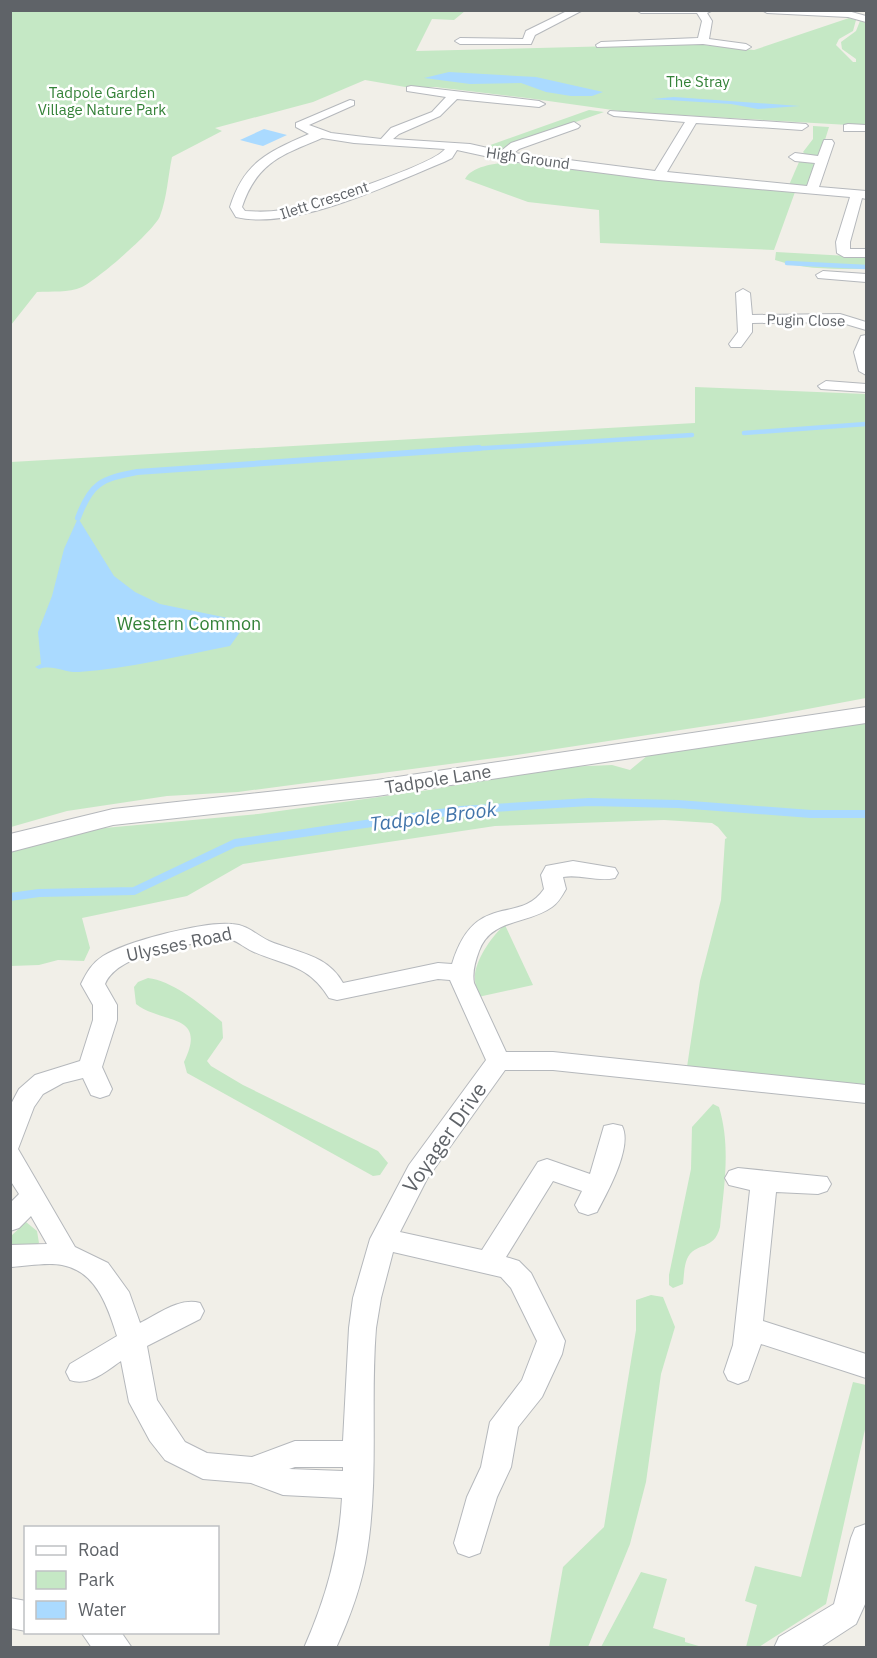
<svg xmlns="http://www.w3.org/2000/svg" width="877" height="1658" font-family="'IBM Plex Sans',sans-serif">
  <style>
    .green { fill: #c5e8c5 }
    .water { fill: #aadaff }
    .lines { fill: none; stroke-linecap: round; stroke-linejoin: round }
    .stream-far2 { stroke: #aadaff; stroke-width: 4.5 }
    .stream-far1 { stroke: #aadaff; stroke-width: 6 }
    .stream { stroke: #aadaff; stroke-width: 8 }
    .minor-casing { stroke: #b5b8bc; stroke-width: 2 }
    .tertiary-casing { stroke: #b5b8bc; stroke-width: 2 }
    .minor { fill: #fff; fill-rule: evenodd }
    .tertiary { fill: #fff; fill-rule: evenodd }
    .labels { text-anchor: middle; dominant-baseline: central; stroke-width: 5; stroke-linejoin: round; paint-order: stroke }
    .far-park-label { font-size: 15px; fill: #348238; stroke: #fff }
    .far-street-label { font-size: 15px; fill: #5f6368; stroke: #fff }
    .park-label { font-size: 18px; fill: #348238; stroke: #fff }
    .street-label { font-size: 18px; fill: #5f6368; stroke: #fff }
    .water-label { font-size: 20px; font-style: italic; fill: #4174aa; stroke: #fff }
    .near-street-label { font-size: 21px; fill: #5f6368; stroke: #fff }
  </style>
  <rect width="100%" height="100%" fill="#f1efe8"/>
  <g class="green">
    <path d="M11 11H465L454 20 432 19 416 51 695 44 754 50 849 18 856 20 853 31 839 39 836 45 853 62H856V59L842 49 841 42 856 31 860 21 866 23V126L627 112 527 98 435 87 411 88 365 80 313 102 215 128 222 131 172 157C168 176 167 198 160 216 155 230 97 280 82 287 68 293 52 291 37 292L11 325Z"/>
    <path d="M589 110 604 112 508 146 500 152 482 148Z"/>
    <path d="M813 126 829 127 820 156 806 155 803 152 813 139Z"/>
    <path d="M507 162 685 183 795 192 774 250 600 243 599 210 528 202 465 179C472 166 494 164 507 162Z"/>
    <path d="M799 162H815L808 185H789Z"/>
    <path d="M776 252 866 257V269C836 269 805 270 775 260Z"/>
    <path d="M695 387 866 394V698L765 717 510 756 238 792 167 796 67 811 11 827V462L695 423Z"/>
    <path d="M866 721V1085L687 1067 700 981 721 900 725 839 727 838 718 827 712 823 664 820 495 826 243 864 187 896 82 918 90 948 84 961 58 960 39 965 11 966V848L71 831 258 814 436 789 541 768 612 765 630 770 653 751Z"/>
    <path d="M505 925 533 985 478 997C477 990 474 981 475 974 477 958 493 934 505 925Z"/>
    <path d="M148 978C173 981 202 1005 222 1022L223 1038 207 1061 211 1066 243 1085 378 1151 388 1163 380 1175 373 1176 187 1073 184 1062C208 1012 163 1025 136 1004L134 987 138 982Z"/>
    <path d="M713 1104 719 1107C731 1147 724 1186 720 1227 714 1252 695 1241 687 1259 684 1266 684 1276 683 1284L673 1288 669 1285V1275L691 1169 692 1127Z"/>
    <path d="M26 1222 37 1231 39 1243 35 1246H11V1236Z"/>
    <path d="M651 1295 663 1297 675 1327 661 1374 646 1482 630 1544 588 1647H549L563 1567 604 1527 636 1330V1300Z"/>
    <path d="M853 1382 866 1385V1425L826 1604 759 1647H746L757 1605 745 1601 755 1566 801 1577Z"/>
    <path d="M641 1572 667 1579 653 1628 685 1638V1642L702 1647H601Z"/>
  </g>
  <g class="water">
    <path d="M449 72 536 77 603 92 592 96H571L546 92 521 83 470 84 424 78Z"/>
    <path d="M674 97 800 106 758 109 731 104 652 99Z"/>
    <path d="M264 129 287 135 263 146 240 140Z"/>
    <path d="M78 518 114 576 135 592 160 604 228 618 240 632 230 646C180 656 130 668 79 672 65 673 53 664 39 669L35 667 41 664 38 632 52 596 64 549Z"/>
  </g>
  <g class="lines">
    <g class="stream-far2">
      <path d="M787 263 866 267"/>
      <path d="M744 433 866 424"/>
      <path d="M455 450 692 435"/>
    </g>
    <path class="stream-far1" d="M78 518C91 483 101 479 137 472L479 448"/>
    <path class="stream" d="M10 897 39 893 134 891 235 843 461 810 589 802 678 804 811 814H866"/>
    <defs>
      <g id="minor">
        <path d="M569 10H583L535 35 531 44H460L455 41 460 38 523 39 526 31Z"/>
        <path d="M636 10H713L707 13 712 21 709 39 746 44 751 47 746 50 703 44 597 47 596 45 601 42 698 38 702 21 697 13H641Z"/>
        <path d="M762 10 848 11 866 16V22L848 17 767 13Z"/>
        <path d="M411 86 539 101 545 104 539 107 457 99 440 116 399 134 393 139 470 144 501 151 511 143 574 122 580 126 578 128 519 149 514 153 655 171 685 122 614 116 608 113 610 111 806 124 808 126 802 130 696 123 667 172 807 186 815 163 795 161 789 157 795 153 818 156 824 140H832L834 143 819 187 866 191V199L862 198 850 242V249H866V257H844L837 253 836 242 850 197 658 180 503 160 457 150 452 158 444 162C390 184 294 231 236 217L230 207C244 162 268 152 309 134L296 127V123L350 100 354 101V105L309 125 331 133 381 139 391 128 432 112 446 97 407 91V87ZM322 138 354 143 445 149C434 165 306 207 282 210 269 212 258 212 245 211L242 207C257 162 282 155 322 138Z"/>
        <path d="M848 124 866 125V131H844V125Z"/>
        <path d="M823 271 866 274V282L818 278 816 275Z"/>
        <path d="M743 289 750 293 752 315 840 314 866 322V330L839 322 752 323V332L741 347H731L729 344 738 332 736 293Z"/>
        <path d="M866 335V375L859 371 854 352 861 336Z"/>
        <path d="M826 381 866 384V392L821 389 818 386Z"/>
        <path d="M573 861 615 868 618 873 615 878C598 882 580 874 563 877L566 889C562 896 558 903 552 907 527 925 491 918 479 951 475 962 472 972 474 983L506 1052H553L866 1085V1103L553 1070H505L427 1179 400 1232 482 1250 538 1162 547 1159 590 1174 604 1126 613 1124 622 1126C633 1147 607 1193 597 1212L588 1215 579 1212 575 1205 582 1191 553 1181 506 1257 519 1261 531 1273 565 1341 562 1354 542 1397 518 1427 511 1467 497 1497 480 1553 469 1557 458 1553 454 1543 467 1497 481 1467 490 1422 522 1380 537 1341 511 1288 501 1277 393 1252 381 1298 376 1328C370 1402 379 1478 367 1552 362 1585 350 1617 336 1648H304C326 1598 339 1552 342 1498L283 1495 251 1483 203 1479 165 1460 150 1441 129 1402 121 1361C106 1371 89 1387 70 1380L66 1372 70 1364 117 1336C108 1307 96 1271 62 1265 47 1262 26 1266 10 1267V1245L47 1244 31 1216 19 1228 10 1231V1203L19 1194 10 1180V1106L19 1089 35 1075 80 1061 93 1020V1005L81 984C87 972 92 963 103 956 127 941 205 921 232 924 248 925 256 935 269 941 297 953 327 954 343 983L438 963 452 964C475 889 519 926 544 889L541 875 546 866ZM224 938C237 939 242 947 254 952 286 966 308 964 329 998L337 1000 438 979 450 980 486 1060 409 1165 370 1239 353 1298 349 1328 343 1441H295L252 1457 207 1453 185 1442 157 1400 147 1346 200 1319 204 1311 200 1303C180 1297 158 1314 140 1323L129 1292 108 1263 75 1247 18 1149 34 1107 43 1094 63 1083 83 1078 91 1095 100 1098 109 1095 112 1089 102 1067 117 1020V1005L105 984C119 951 192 945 224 938ZM295 1467H343V1471L289 1469Z"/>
        <path d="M738 1168 827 1177 831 1184 827 1191 818 1194 776 1192 763 1321 866 1354V1378L761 1344 748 1380 738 1384 728 1380 724 1372 733 1345 750 1190 729 1185 725 1178 729 1171Z"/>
        <path d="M866 1524V1602L856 1624 819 1648H774L779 1637 834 1604 851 1538 855 1528Z"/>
        <path d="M10 1598 26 1601V1631L10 1628Z"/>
        <path d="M81 1632H121L132 1648H92Z"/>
      </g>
      <path id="tertiary" d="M866 707V723L377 796 113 825 10 852V834L113 809 377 780Z"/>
    </defs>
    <use href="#minor" class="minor-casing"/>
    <use href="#tertiary" class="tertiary-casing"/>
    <use href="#minor" class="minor"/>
    <use href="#tertiary" class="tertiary"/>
  </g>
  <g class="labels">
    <g class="far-park-label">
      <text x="698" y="81">The Stray</text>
      <text x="102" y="92">Tadpole Garden<tspan x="102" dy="17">Village Nature Park</tspan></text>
    </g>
    <g class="far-street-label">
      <text transform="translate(528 158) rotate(8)">High Ground</text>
      <text transform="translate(324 200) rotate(-18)">Ilett Crescent</text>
      <text transform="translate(806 320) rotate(1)">Pugin Close</text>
    </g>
    <g class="park-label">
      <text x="189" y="623">Western Common</text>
    </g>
    <g class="street-label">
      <text transform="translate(438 779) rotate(-9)">Tadpole Lane</text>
      <text transform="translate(179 944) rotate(-12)">Ulysses Road</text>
    </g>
    <g class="water-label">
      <text transform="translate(433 816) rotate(-7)">Tadpole Brook</text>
    </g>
    <g class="near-street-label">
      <text transform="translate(444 1137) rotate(-55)">Voyager Drive</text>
    </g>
  </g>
  <rect width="877" height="1658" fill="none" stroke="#5f6368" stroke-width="24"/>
  <rect x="24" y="1526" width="195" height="108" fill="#ffffff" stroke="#bfc1c3" stroke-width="1.5"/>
  <rect x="36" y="1546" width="30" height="9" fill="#ffffff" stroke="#bfc1c3" stroke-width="1.5"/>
  <text x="78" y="1556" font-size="18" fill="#5f6368">Road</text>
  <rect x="36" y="1571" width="30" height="18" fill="#c5e8c5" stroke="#bfc1c3" stroke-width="1.5"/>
  <text x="78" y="1586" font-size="18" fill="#5f6368">Park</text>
  <rect x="36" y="1601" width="30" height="18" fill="#aadaff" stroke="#bfc1c3" stroke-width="1.5"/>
  <text x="78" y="1616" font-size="18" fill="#5f6368">Water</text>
</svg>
